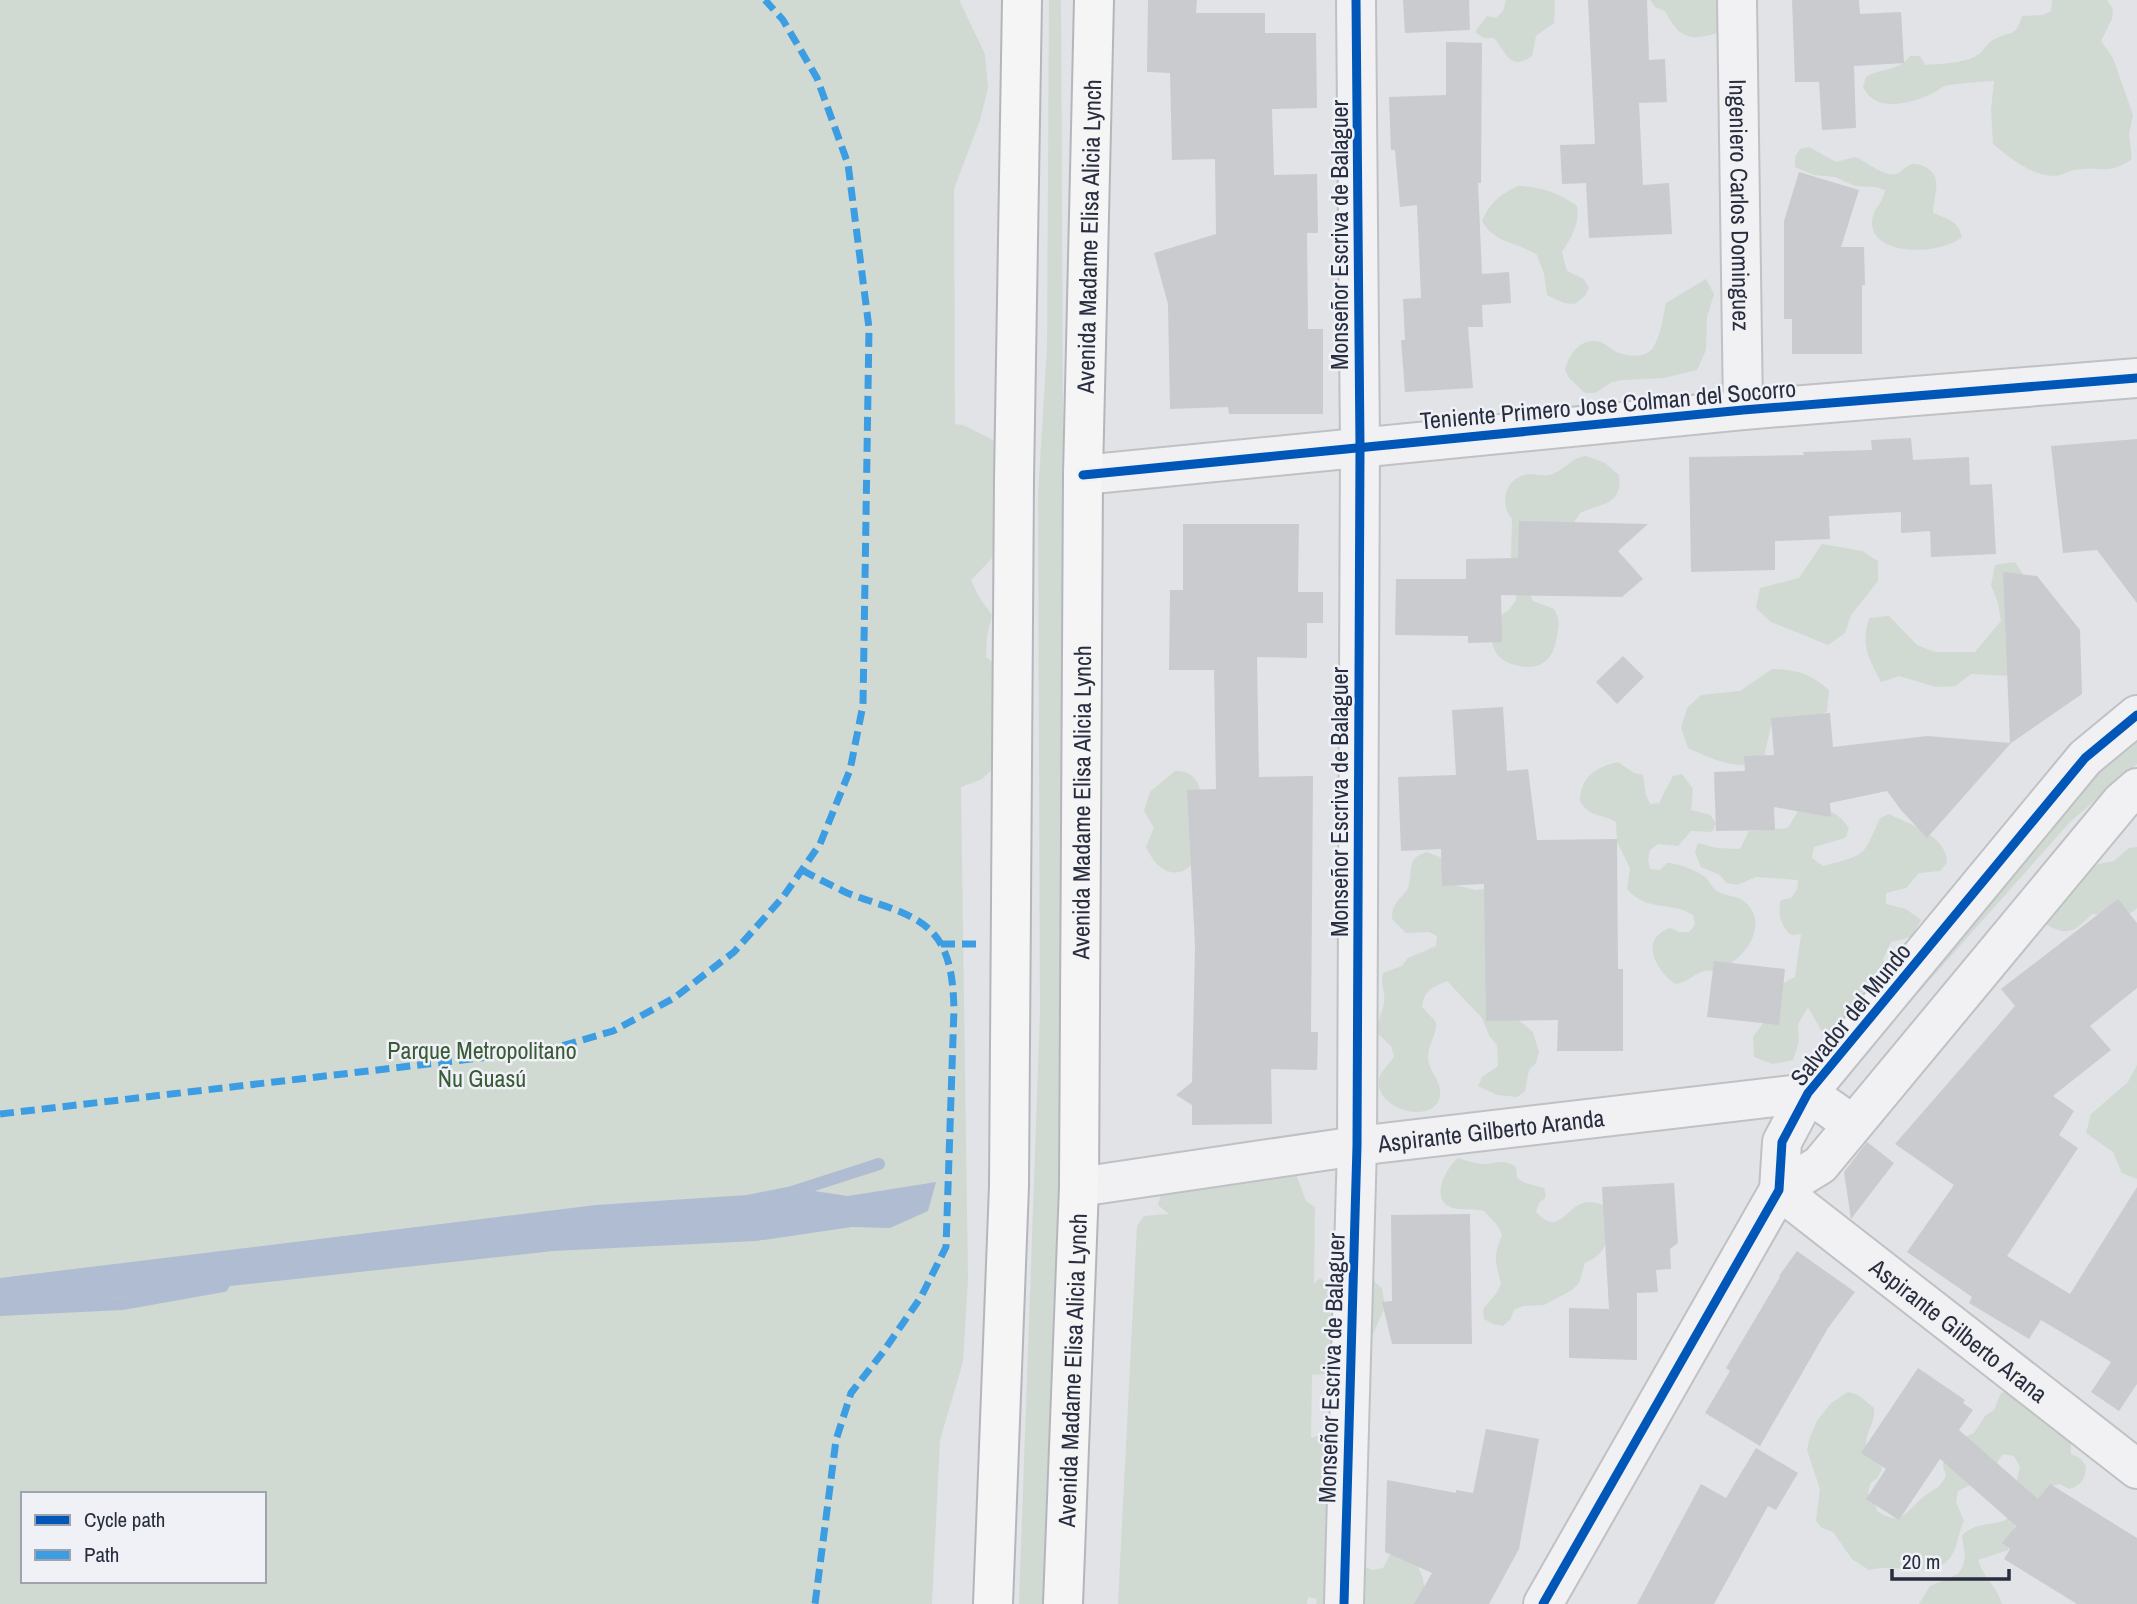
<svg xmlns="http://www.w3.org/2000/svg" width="2137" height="1604" font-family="'Archivo Narrow',sans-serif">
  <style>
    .green { fill: #d0dad2; fill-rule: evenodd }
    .water { fill: #b0bcd1 }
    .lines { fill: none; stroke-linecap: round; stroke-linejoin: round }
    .stream { stroke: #b0bcd1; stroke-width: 12 }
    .building { fill: #cacbce }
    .minor-casing { stroke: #bfc1c4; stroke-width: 42 }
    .highway-casing { stroke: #b4b6bb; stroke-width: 42 }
    .minor { stroke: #f1f1f3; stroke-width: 38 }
    .highway { stroke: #f5f5f6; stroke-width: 38 }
    .quiet { stroke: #3d9de3; stroke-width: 7; stroke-dasharray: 14 7; stroke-linecap: butt }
    .cycleway-casing { stroke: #eff1f6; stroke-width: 13 }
    .cycleway { stroke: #0057b8; stroke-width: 9 }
    .labels { text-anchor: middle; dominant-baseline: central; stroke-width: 5; stroke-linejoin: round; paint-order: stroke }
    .street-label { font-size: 24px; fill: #282e3f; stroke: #eff1f6 }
    .park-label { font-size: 24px; fill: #395b36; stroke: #eff1f6 }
  </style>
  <rect width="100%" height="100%" fill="#e1e3e6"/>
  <g class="green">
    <path d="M0 0H959L985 54 988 88 980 120 954 189 955 424 963 425 997 442 999 551 971 580 979 597 992 615 987 636 986 657 1001 669 996 766 982 779 961 787 968 1280 963 1362 940 1440 932 1604H0ZM23 1494H264V1581H23Z"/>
    <path d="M1049 0H1061L1066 1014 1058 1258 1043 1604H1019L1040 1012 1038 496 1047 347Z"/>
    <path d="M1506 0H1555L1554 23 1536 36 1532 56C1510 72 1506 52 1494 38H1484L1475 32 1487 16 1496 18 1503 11Z"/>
    <path d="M1650 0H1723L1724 31C1693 41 1681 42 1665 11L1655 7Z"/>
    <path d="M2052 0H2107L2113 9 2112 19 2101 41 2113 58 2133 115 2129 134 2132 159C2105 177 2102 165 2075 170 2068 171 2061 176 2054 176 2030 175 2010 158 1993 144L1991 110 1994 81C1986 81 1952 84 1945 86 1940 88 1936 92 1931 94 1909 104 1875 113 1863 87L1866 77C1882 67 1898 72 1910 56H1920L1925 65C1939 64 1968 63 1979 54 1985 50 1987 42 1995 39 2011 31 2016 37 2022 16L2043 15 2051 11Z"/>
    <path d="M1809 147 1836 162 1855 157C1866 161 1877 172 1889 174 1899 176 1900 171 1908 166 1913 163 1918 164 1923 166 1945 175 1933 196 1933 213 1948 219 1958 221 1962 237 1943 254 1876 258 1872 225 1871 210 1883 204 1885 190L1875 187 1855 186 1835 177 1814 175 1795 167V157L1800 149Z"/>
    <path d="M1518 186C1540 186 1560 193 1577 206 1580 224 1571 238 1562 252L1567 271 1584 279 1589 288 1585 296 1575 304 1564 303 1547 295 1544 274 1537 255C1517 242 1494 243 1482 221 1489 203 1501 194 1518 186Z"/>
    <path d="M1706 279 1714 294 1707 317 1706 350 1697 370 1664 378 1622 380 1612 382 1595 393H1585L1569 378 1565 370C1569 354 1581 337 1600 342 1607 344 1612 351 1619 353 1631 357 1648 358 1654 346 1661 334 1663 316 1666 303Z"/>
    <path d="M1586 456 1605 463 1619 475C1623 506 1601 503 1580 513L1528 592 1533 601 1554 609C1560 619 1559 625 1557 636 1553 662 1540 671 1515 665 1498 660 1492 651 1491 633L1501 615 1509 610 1516 600 1517 590 1511 561 1512 519C1498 502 1506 476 1530 474 1538 474 1544 477 1552 474 1567 469 1570 458 1586 456Z"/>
    <path d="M1822 544 1862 551 1878 561V581L1851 615 1845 633 1828 645 1771 622 1756 608 1760 588 1799 578Z"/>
    <path d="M2015 562 2026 579 2011 676 1971 674 1955 686 1936 687 1899 676 1881 682C1868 656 1861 647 1869 618L1889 616 1917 645 1935 652H1975L2001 621 1998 603 1991 585 1995 565Z"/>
    <path d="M1772 669C1798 670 1809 673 1829 690L1827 711C1806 728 1798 731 1771 726L1763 762C1732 770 1716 760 1688 748L1681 728 1687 708 1701 695 1740 691Z"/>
    <path d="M2137 738V764L2070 822 1872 1045 2055 810Z"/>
    <path d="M1618 762 1634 773 1643 775 1646 795 1650 804 1659 803 1673 776 1682 774 1693 789 1691 810 1710 815 1716 823 1712 832 1691 831 1678 846 1658 844 1650 850 1648 859 1650 869 1660 870 1667 863C1677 863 1699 871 1706 878 1710 882 1712 888 1717 891 1725 897 1739 895 1746 903 1770 926 1744 960 1719 970 1714 972 1709 970 1704 971 1692 975 1687 983 1675 984 1655 969 1639 939 1670 928L1679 932H1689L1695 925 1693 915C1669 900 1648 913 1627 889L1630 868 1617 842 1616 822C1601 813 1591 818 1580 802 1580 778 1595 767 1618 762Z"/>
    <path d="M1175 771C1219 770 1196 839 1192 865 1172 882 1155 867 1146 847L1154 828 1144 811 1150 792Z"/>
    <path d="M1816 805C1830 811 1842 815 1849 829L1845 838 1814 847 1812 858 1823 866C1866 854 1862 859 1880 818L1889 814C1910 825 1947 835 1947 863L1940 871 1919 873 1906 888 1886 893V904L1906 909 1921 920 1911 937 1891 942 1883 959 1890 976 1875 990 1856 997 1853 1016 1827 1041 1808 1007 1798 1024 1799 1042 1793 1060 1773 1064 1754 1057 1753 1037 1764 1022 1778 986 1795 977 1801 934 1791 935C1781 926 1777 913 1781 900L1791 898 1797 890 1798 880 1756 877 1737 885 1726 883 1720 875 1701 867 1695 852 1698 843 1717 848 1740 849 1749 831 1788 828 1798 811Z"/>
    <path d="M2137 847V908C2125 921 2108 915 2092 914 2074 932 2067 938 2043 922L2093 865 2114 861 2129 848Z"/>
    <path d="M1427 852 1445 859 1456 885 1476 890 1497 887 1510 1013 1533 1032 1539 1052 1536 1063 1529 1070 1525 1091 1517 1097 1497 1095 1478 1086 1482 1077 1498 1066 1497 1045 1490 1037 1482 1018 1447 981C1432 988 1424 990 1422 1007L1436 1022C1437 1036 1427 1045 1428 1059 1429 1071 1442 1082 1440 1095 1437 1126 1374 1111 1379 1079 1381 1070 1390 1064 1394 1056L1391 1046 1377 1033C1377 1021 1382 1014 1384 1003 1386 992 1380 987 1383 973L1402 966 1408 958 1436 946 1437 936 1429 932 1406 933 1392 919C1392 897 1406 899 1409 884 1413 867 1406 859 1427 852Z"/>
    <path d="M2137 1065V1179L2122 1173 2113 1152 2086 1133 2091 1114 2128 1082Z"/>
    <path d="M1458 1158C1466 1161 1474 1163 1482 1164 1496 1164 1503 1158 1516 1167L1517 1178 1525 1183 1544 1188 1546 1197 1539 1203 1536 1212C1565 1244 1567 1187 1605 1206 1607 1232 1614 1250 1585 1263L1579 1283 1572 1290 1544 1305 1523 1306 1514 1310 1510 1320 1503 1326 1493 1324 1484 1319 1483 1309 1496 1294 1501 1284C1496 1260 1492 1260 1502 1235L1498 1226 1484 1211C1474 1208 1460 1211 1450 1207 1430 1198 1446 1168 1458 1158Z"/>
    <path d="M1296 1174 1306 1201 1315 1207 1314 1284 1320 1278 1328 1284 1337 1281 1369 1251 1375 1282 1382 1288 1385 1307 1369 1343 1324 1374 1312 1375 1311 1438 1334 1430 1355 1563 1373 1570 1383 1568 1392 1551C1422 1561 1424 1574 1426 1604H1316L1317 1599 1308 1597 1307 1604H1118L1137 1226 1144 1216 1169 1214 1158 1205 1162 1191 1212 1180 1264 1181Z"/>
    <path d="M2011 1389 2076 1434 2071 1443V1454L2080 1458 2086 1466C2085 1479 2082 1485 2069 1489L2060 1484 2049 1487 2043 1495 2016 1520 2008 1550 1978 1560C1983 1577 1997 1586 2002 1604H1919L1930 1586 1958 1574 1963 1566 1965 1556 1962 1535C1977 1521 1992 1527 2007 1519L2020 1467 2014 1456 2003 1454C1995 1463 1994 1473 1988 1483L1968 1486 1958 1491 1956 1502 1964 1521C1958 1532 1958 1547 1950 1558 1936 1575 1909 1569 1891 1568 1884 1567 1876 1569 1869 1570L1852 1559 1833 1532 1822 1528 1816 1521 1820 1489 1807 1450 1809 1440 1817 1421 1831 1403 1848 1392 1858 1395 1874 1408C1876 1428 1859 1435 1870 1456L1878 1460 1882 1469 1877 1478 1870 1484 1868 1494 1875 1501 1877 1511C1904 1529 1908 1507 1926 1495 1936 1488 1941 1487 1946 1475L1943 1466 1945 1456 1956 1441 1974 1433 1985 1416 1994 1410 2001 1393Z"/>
  </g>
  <path class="water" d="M936 1182 928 1211 890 1228 852 1227 756 1241 553 1251 0 1311V1278L596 1205 747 1195 787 1187 848 1196Z"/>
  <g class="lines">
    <g class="stream">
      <path d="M789 1193 879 1164"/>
      <path d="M0 1310 122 1304 223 1286"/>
    </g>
  </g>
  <g class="building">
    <path d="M1148 0H1197L1196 13H1265V33H1316L1317 108 1272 109 1274 175 1317 174 1318 233H1307L1308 329H1323V414H1229L1228 407 1170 409 1168 304 1154 253 1216 234 1215 159 1172 160 1170 73 1147 72Z"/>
    <path d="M1403 0H1469L1470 30 1405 33Z"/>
    <path d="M1588 0H1647L1649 60 1665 59 1667 102 1639 103 1643 185 1669 183 1672 234 1589 238 1586 183 1562 184 1560 145 1595 144Z"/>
    <path d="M1792 0H1859L1860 14 1901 12 1904 63 1854 66 1856 128 1822 130 1819 82H1795Z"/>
    <path d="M1446 42 1482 43 1481 183H1478L1482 274 1509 272 1511 303 1482 305 1483 327H1468L1473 388 1405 392 1401 340H1405L1403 299 1421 298 1417 205 1400 207 1395 150H1391L1389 97 1446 95Z"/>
    <path d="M1799 172 1859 190 1841 247H1864L1865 285H1862V354H1792V319H1784V221Z"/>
    <path d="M1911 438 1913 460 1969 457 1970 485 1992 484 1996 554 1931 557 1930 531 1901 533V512L1829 516 1830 539 1775 541V570L1691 572 1689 457 1804 455 1803 452 1872 450 1871 440Z"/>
    <path d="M2137 439V603L2097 550 2063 553 2051 446Z"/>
    <path d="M1519 521 1648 524 1618 551 1643 579 1622 597 1501 595 1502 642 1468 643V636L1395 635 1396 579H1466V559L1518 558Z"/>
    <path d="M1183 524H1299L1298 592H1323V623H1307V658L1257 657 1259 777 1313 776 1311 1032H1318L1317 1070 1271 1069 1272 1124 1192 1125V1105L1176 1095 1192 1082 1195 946 1187 790 1216 789 1214 670H1169L1170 590H1183Z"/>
    <path d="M2003 572 2037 576 2080 630 2082 694 2011 743 1927 838 1901 810 1887 791 1830 803 1831 817 1774 807 1775 830 1716 831 1714 772 1745 771 1744 756 1774 755 1771 718 1830 713 1833 747 1927 736 2010 743Z"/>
    <path d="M1623 656 1644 677 1617 704 1596 682Z"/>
    <path d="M1503 707 1507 771 1528 769 1537 840 1617 839 1618 969H1623V1051H1557L1558 1020 1486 1021 1484 884 1442 886 1441 849 1401 851 1398 777 1456 775 1452 710Z"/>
    <path d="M2118 899 2137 923V988L2090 1026 2111 1050 2053 1096 2074 1111 2059 1135 2078 1148 2007 1256 2070 1294 2137 1187V1384L2119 1411 2091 1392 2111 1362 2041 1320 2029 1339 1969 1303 1972 1297 1907 1252 1954 1185 1895 1144 2015 1006 2001 989Z"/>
    <path d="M1714 961 1785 969 1779 1025 1707 1017Z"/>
    <path d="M1867 1142 1894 1163 1851 1219 1844 1172Z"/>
    <path d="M1674 1183 1678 1243 1670 1249 1671 1269 1656 1270 1658 1292 1637 1293V1360L1569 1358V1308L1609 1309 1602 1187Z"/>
    <path d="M1470 1214 1472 1344H1392L1382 1302 1392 1301 1391 1215Z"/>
    <path d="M1797 1251 1855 1292 1828 1328 1760 1446 1705 1413 1730 1371 1726 1368 1780 1277 1779 1276Z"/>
    <path d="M1918 1368 1965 1400 1963 1403 1973 1410 1959 1430 2038 1499 2050 1484 2137 1538V1604H2077L2004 1559 2010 1549 2002 1543 2016 1526 1940 1459 1899 1520 1866 1499 1886 1469 1861 1453Z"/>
    <path d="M1486 1429 1539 1439 1519 1549 1489 1604H1414L1432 1573 1385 1552 1387 1480 1456 1493V1490L1473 1493Z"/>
    <path d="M1756 1448 1798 1473 1776 1510 1768 1506 1714 1604H1637L1701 1484 1726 1498Z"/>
  </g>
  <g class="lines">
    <defs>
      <g id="minor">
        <path id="s1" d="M1737 0 1743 410"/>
        <path d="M1083 475 1743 410 2137 378"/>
        <path id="s2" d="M1079 1187 1357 1146 1808 1093 1852 1124"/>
        <path d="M1779 1190 1820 1165 2122 801 2137 788"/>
        <path id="s3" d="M1779 1190 2137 1469"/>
        <path d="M1344 1604 1357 1146 1360 447 1356 0"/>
        <path d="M1543 1604 1779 1190 1782 1142 1808 1093 2085 758 2137 715"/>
      </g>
      <g id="highway">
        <path d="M993 1604 1009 1186 1014 480 1022 0"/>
        <path id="s4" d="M1063 1604 1079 1187 1083 475 1094 0"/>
      </g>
    </defs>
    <use href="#minor" class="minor-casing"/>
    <use href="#highway" class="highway-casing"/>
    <use href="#minor" class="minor"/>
    <use href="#highway" class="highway"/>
    <g class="quiet">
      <path d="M802 870C816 878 831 885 845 892 877 906 924 911 942 946 952 966 953 986 954 1008L946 1247 921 1297 883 1352 851 1393 836 1440 815 1604"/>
      <path d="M941 944H981"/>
      <path d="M0 1114 548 1050 613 1031 674 998 734 952 783 897 820 844 850 770 863 705 869 328 848 164 817 78 783 20 765 0"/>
    </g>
    <defs>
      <g id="cycleway">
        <path d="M1083 475 1743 410 2137 378"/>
        <path d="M1344 1604 1357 1146 1360 447 1356 0"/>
        <path d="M1543 1604 1779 1190 1782 1142 1808 1093 2085 758 2137 715"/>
      </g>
    </defs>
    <use href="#cycleway" class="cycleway-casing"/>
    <use href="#cycleway" class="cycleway"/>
  </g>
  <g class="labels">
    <g class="street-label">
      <text stroke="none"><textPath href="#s1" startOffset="205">Ingeniero Carlos Dominguez</textPath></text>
      <text stroke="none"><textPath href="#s4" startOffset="1368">Avenida Madame Elisa Alicia Lynch</textPath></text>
      <text transform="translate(1339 235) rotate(-90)">Monseñor Escriva de Balaguer</text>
      <text transform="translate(1608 404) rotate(-5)">Teniente Primero Jose Colman del Socorro</text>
      <text stroke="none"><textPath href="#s4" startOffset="802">Avenida Madame Elisa Alicia Lynch</textPath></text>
      <text transform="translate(1339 802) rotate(-90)">Monseñor Escriva de Balaguer</text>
      <text transform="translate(1850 1014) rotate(-51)">Salvador del Mundo</text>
      <text stroke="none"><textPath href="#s2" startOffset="416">Aspirante Gilberto Aranda</textPath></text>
      <text stroke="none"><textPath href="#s3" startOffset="228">Aspirante Gilberto Arana</textPath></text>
      <text transform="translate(1331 1368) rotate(-88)">Monseñor Escriva de Balaguer</text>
      <text stroke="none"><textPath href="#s4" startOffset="234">Avenida Madame Elisa Alicia Lynch</textPath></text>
    </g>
    <g class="park-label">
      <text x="482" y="1050">Parque Metropolitano<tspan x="482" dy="28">Ñu Guasú</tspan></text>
    </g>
  </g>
  <rect x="21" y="1492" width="245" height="91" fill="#eff1f6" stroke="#9fa3ad" stroke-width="2"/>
  <rect x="35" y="1515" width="35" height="10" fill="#0057b8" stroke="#9fa3ad" stroke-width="2"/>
  <text x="84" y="1527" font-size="21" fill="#282e3f">Cycle path</text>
  <rect x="35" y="1550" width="35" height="10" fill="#3d9de3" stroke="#9fa3ad" stroke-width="2"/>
  <text x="84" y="1562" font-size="21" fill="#282e3f">Path</text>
  <path d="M1892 1569v10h117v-10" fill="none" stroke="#282e3f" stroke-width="3.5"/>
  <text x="1902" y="1569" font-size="21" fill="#282e3f" stroke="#eff1f6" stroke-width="5" paint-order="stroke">20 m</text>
</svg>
